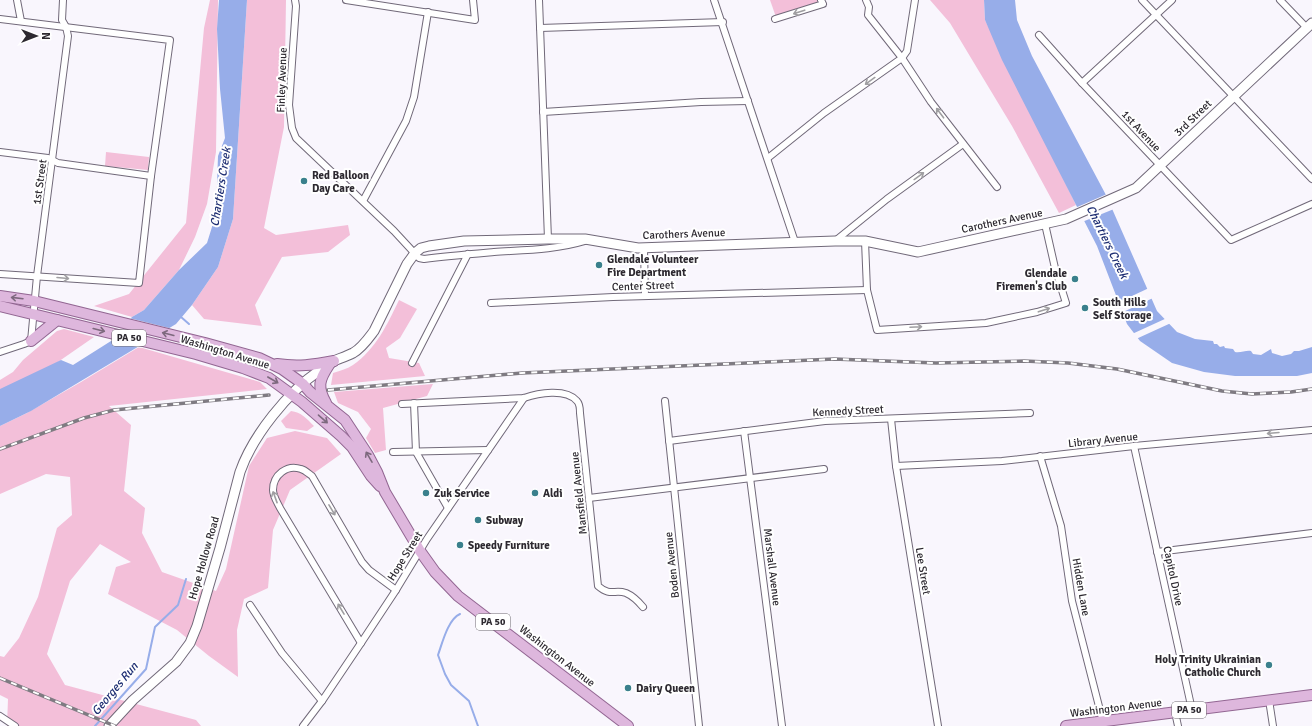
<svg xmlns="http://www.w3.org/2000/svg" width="1312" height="726" font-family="Signika,sans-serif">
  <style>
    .green { fill: #f3bfd9 }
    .water { fill: #97ade9 }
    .pier { fill: #f9f6fd }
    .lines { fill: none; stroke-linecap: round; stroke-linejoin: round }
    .stream { stroke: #97ade9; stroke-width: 2 }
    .street-casing { stroke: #716979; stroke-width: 8 }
    .secondary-casing { stroke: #716979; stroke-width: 11 }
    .primary-casing { stroke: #926692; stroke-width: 12 }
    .street { stroke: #fff; stroke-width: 6 }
    .secondary { stroke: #fff; stroke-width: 9 }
    .primary { stroke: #deb7dd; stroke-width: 10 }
    .rail-casing { stroke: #7f7b82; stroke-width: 3.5 }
    .rail { stroke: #fff; stroke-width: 2; stroke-dasharray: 6; stroke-linecap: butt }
    .oneway { stroke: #a09fa2 }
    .oneway2 { stroke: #7d697e }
    .poi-dot { fill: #3a808c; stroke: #fff; stroke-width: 1.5 }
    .labels { text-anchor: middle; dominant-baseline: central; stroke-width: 4; stroke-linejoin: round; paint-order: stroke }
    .shield { fill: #fff; stroke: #6c696e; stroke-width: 1 }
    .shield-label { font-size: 10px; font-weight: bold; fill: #2d2930 }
    .street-label { font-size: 11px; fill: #2d2930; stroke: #fff }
    .poi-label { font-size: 11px; font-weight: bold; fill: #2d2930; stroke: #fff; text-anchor: start }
    .water-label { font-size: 12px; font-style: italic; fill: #1d2d72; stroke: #fff }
  </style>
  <rect width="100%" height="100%" fill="#f9f6fd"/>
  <g class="green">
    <path d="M210 0H218L216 152 207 204 195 237 179 270 144 310 132 317 94 306 129 294 186 223 204 28Z"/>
    <path d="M247 0H286L284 127 264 228 276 235 348 225 350 235 328 252 282 257 255 305 262 326 204 319 192 305 218 267 233 219Z"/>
    <path d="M770 0H817L818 3 776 17Z"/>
    <path d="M930 0H984L985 20 1076 205 1059 213 1012 126 977 68 950 23Z"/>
    <path d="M106 152 149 157 148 170 105 166Z"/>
    <path d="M399 300 417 309 400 338 386 348 389 358 419 363 425 376 331 385 333 373C339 371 347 369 353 365 376 349 387 325 399 300Z"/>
    <path d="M64 329 94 337 16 391 0 398V380L13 372 23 360 57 331Z"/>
    <path d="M139 347 260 382 267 389 109 406 131 425 124 491 145 508 142 533 162 572 216 591 226 569 249 466 267 438 295 431 327 438 341 454 290 490 273 530 268 588 244 599 237 630 238 677 209 656 177 630 108 594 116 567 131 562 100 544 70 581 47 654 65 685 196 720 201 726H7L8 699 0 695V656L4 657 19 638 38 597 57 528 72 515 70 477 46 474 0 494V426L27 413 81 382Z"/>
    <path d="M433 384 427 396 383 408 386 450 375 453 366 438 371 429 358 412 338 403 334 392Z"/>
    <path d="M291 411C301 412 307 419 314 426L307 431 286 428 281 421Z"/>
  </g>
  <g class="water">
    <path d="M219 0H247L233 219 218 267 192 305 176 324 31 411 0 426V389L61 360 73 365 111 341 132 317 144 310 179 270 207 243 216 214 218 156 225 138 220 89 217 29Z"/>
    <path d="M984 0H1015L1017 20 1032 56 1106 195 1157 311 1177 332 1195 339 1213 341 1214 344H1217L1220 347 1224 346 1225 348 1233 349 1235 352C1241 353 1246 350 1251 351L1253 354 1261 355 1271 349 1272 353 1282 356 1291 354 1294 351H1299L1312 347V373L1297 376H1235L1204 372 1172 363 1140 341 1127 324 1097 246 1002 60 985 20Z"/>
  </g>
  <g class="pier">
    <path d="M1107 194 1114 209 1082 222 1075 208Z"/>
    <path d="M1149 288 1153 298 1121 313 1117 303Z"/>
    <path d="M129 318 173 329 141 348 108 340Z"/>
    <path d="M1167 318 1171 323 1136 339 1132 334Z"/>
  </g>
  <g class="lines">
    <g class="stream">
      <path d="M181 317 189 324"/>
      <path d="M460 614C448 619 442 644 438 655L445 674 451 685 469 701 478 726"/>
      <path d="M95 726 146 669 155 627 178 605 186 579"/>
    </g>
    <defs>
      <g id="street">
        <path d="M17 0 21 21"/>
        <path d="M295 0 296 6 289 105 292 128 296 138 394 231 419 258 424 259C447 256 471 254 494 252 525 250 555 250 585 241"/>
        <path d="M346 0 475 20 473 0"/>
        <path d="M539 0 548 239"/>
        <path d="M714 0 795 242"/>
        <path d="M866 0 869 7 868 15 902 58 931 102 997 187"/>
        <path d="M1142 0 1312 179"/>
        <path d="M1280 0 1307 28"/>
        <path d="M0 19 170 40 151 176 139 283 0 274"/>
        <path d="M775 19 823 4 821 0"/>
        <path d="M540 28 723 22"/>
        <path d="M1039 35 1082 83 1231 240 1312 204"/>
        <path d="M1082 83 1172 0"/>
        <path d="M543 112 701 102 748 101"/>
        <path d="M0 152 48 158 58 163 151 176"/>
        <path d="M768 158 824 113 902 58 907 51 915 0"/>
        <path d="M363 201 406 121 414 97 428 12"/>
        <path d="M835 241 887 199 963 144"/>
        <path d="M865 241 867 290 877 330 986 323 1037 312 1066 303 1055 268 1045 224"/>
        <path d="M644 248 645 296"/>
        <path d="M491 303 613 297 867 290"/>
        <path d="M0 352 24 344 31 341 37 276 68 36 66 27 62 20 63 0"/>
        <path d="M412 363 468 254"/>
        <path d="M665 401 699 726"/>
        <path d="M414 403 416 452 448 508"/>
        <path d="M402 404 524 398C538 393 566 388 577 401 580 404 580 409 580 413L598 586C611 597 614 589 626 593 633 596 638 601 643 607"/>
        <path d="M891 419 896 466 938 726"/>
        <path d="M744 431 782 726"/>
        <path d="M669 441 825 421 1030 413"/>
        <path d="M1134 446 1192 710"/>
        <path d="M393 452 488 450"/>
        <path d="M1040 456 1061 526 1072 601 1103 722"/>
        <path d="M896 466 1002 461 1134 446 1312 430"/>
        <path d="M589 498 824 469"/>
        <path d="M1157 552 1312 533"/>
        <path d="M250 605 282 653 322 701"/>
        <path d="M361 643 280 508C277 502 273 496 273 490 273 475 287 464 301 469 305 470 309 474 312 476L362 562 369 570 396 590"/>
        <path d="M1269 700 1273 726"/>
        <path d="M1175 712 1178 726"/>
        <path d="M0 716 15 726"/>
        <path d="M303 726 322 701 361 643 396 590 427 539 524 398"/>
      </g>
      <path id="secondary" d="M109 726 133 700 176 662 190 643 197 626 220 548 240 472C253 435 288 392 320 370 325 367 331 363 336 360 341 358 347 356 353 353 362 348 368 339 374 331L407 264 415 253 421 248 429 246 464 241 548 239H585L638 248 835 241H865L918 252 1066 219 1136 188 1312 23"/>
      <g id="primary">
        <path d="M0 296 34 301 205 343 259 358 282 369 303 384 310 392 345 420 368 455 377 472 385 492 420 551 435 572 458 596 628 726"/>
        <path d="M0 306 196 354 243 368 269 378 302 402 341 436 352 447 371 476 380 486"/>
        <path d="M31 341 57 320"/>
        <path d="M277 364C298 367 313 365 334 361"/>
        <path d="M326 403C317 387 319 380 329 365"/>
        <path d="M1066 726 1312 695"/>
      </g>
    </defs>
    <use href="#street" class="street-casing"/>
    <use href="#secondary" class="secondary-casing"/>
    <use href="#primary" class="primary-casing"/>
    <use href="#street" class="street"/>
    <use href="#secondary" class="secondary"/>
    <use href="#primary" class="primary"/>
    <defs>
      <g id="rail">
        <path d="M328 390 522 373 834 359 936 363 1024 361 1068 363 1117 369 1222 391 1252 394 1291 392 1312 389"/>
        <path d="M0 449 84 418 114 410 269 395"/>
        <path d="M0 678 115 726"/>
      </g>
    </defs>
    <use href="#rail" class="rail-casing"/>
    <use href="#rail" class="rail"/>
  </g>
  <defs><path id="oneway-shaft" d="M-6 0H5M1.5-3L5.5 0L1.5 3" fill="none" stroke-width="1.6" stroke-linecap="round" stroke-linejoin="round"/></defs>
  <g class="oneway">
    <use href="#oneway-shaft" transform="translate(799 12) rotate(162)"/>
    <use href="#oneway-shaft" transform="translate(870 81) rotate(144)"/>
    <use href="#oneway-shaft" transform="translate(940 113) rotate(-127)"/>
    <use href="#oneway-shaft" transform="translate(919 176) rotate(-36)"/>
    <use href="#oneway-shaft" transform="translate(63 278) rotate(5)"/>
    <use href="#oneway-shaft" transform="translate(1044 310) rotate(-18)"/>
    <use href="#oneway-shaft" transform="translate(916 327) rotate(-3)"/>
    <use href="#oneway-shaft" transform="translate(1273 433) rotate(175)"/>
    <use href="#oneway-shaft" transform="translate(275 497) rotate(-110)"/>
    <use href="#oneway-shaft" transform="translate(332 510) rotate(59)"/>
    <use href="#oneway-shaft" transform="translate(341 609) rotate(-121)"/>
  </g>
  <g class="oneway2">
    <use href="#oneway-shaft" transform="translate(17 298) rotate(-173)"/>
    <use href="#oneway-shaft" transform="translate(99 330) rotate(14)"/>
    <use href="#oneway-shaft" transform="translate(168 334) rotate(-166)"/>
    <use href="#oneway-shaft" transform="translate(273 380) rotate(30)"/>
    <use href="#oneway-shaft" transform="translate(323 419) rotate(41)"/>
    <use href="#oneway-shaft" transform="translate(369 457) rotate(-120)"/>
  </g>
  <g class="poi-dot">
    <circle cx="304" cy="181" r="4"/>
    <circle cx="599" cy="265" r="4"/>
    <circle cx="1075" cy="279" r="4"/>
    <circle cx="1085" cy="308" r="4"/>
    <circle cx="426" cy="493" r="4"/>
    <circle cx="535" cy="493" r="4"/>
    <circle cx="478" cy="520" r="4"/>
    <circle cx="460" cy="545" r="4"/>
    <circle cx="1269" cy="665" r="4"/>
    <circle cx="628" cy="688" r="4"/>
  </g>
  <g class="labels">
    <g class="shield">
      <rect x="112" y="330" width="34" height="16" rx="3"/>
      <rect x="476" y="614" width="34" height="16" rx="3"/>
      <rect x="1172" y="702" width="34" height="16" rx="3"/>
    </g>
    <g class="shield-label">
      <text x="129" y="338">PA 50</text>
      <text x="493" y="622">PA 50</text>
      <text x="1189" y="710">PA 50</text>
    </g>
    <g class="street-label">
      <text transform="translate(282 80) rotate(-88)">Finley Avenue</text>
      <text transform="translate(1193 118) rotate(-44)">3rd Street</text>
      <text transform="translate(1141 131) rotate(47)">1st Avenue</text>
      <text transform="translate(40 182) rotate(-82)">1st Street</text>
      <text transform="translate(1002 221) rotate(-12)">Carothers Avenue</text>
      <text transform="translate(684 234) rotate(-2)">Carothers Avenue</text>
      <text transform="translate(643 286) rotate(-2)">Center Street</text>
      <text transform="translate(225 352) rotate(17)">Washington Avenue</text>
      <text transform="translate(848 411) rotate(-3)">Kennedy Street</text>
      <text transform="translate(1103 440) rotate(-6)">Library Avenue</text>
      <text transform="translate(579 493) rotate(-96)">Mansfield Avenue</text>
      <text transform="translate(405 556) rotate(-58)">Hope Street</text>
      <text transform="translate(204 558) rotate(-74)">Hope Hollow Road</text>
      <text transform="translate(672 565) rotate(-96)">Boden Avenue</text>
      <text transform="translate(772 567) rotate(83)">Marshall Avenue</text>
      <text transform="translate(923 571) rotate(81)">Lee Street</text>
      <text transform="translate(1173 576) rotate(78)">Capitol Drive</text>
      <text transform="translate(1081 587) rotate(80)">Hidden Lane</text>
      <text transform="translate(557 656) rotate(38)">Washington Avenue</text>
      <text transform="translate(1116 708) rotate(-7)">Washington Avenue</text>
    </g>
    <g class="poi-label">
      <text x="312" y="175">Red Balloon<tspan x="312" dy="13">Day Care</tspan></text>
      <text x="607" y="259">Glendale Volunteer<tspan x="607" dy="13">Fire Department</tspan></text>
      <text x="1067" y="273" text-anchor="end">Glendale<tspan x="1067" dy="13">Firemen's Club</tspan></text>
      <text x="1093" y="302">South Hills<tspan x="1093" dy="13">Self Storage</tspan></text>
      <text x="434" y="493">Zuk Service</text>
      <text x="543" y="493">Aldi</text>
      <text x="486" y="520">Subway</text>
      <text x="468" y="545">Speedy Furniture</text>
      <text x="1261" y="659" text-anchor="end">Holy Trinity Ukrainian<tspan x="1261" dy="13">Catholic Church</tspan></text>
      <text x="636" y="688">Dairy Queen</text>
    </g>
    <g class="water-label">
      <text transform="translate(221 187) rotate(-81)">Chartiers Creek</text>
      <text transform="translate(1107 242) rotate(64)">Chartiers Creek</text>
      <text transform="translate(115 689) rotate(-50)">Georges Run</text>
    </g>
  </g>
  <g transform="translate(36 36) rotate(90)" stroke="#ffffff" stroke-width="3" paint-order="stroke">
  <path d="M0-3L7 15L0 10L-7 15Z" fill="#2d2930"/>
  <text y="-6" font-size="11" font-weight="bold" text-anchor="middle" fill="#2d2930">N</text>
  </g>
</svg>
